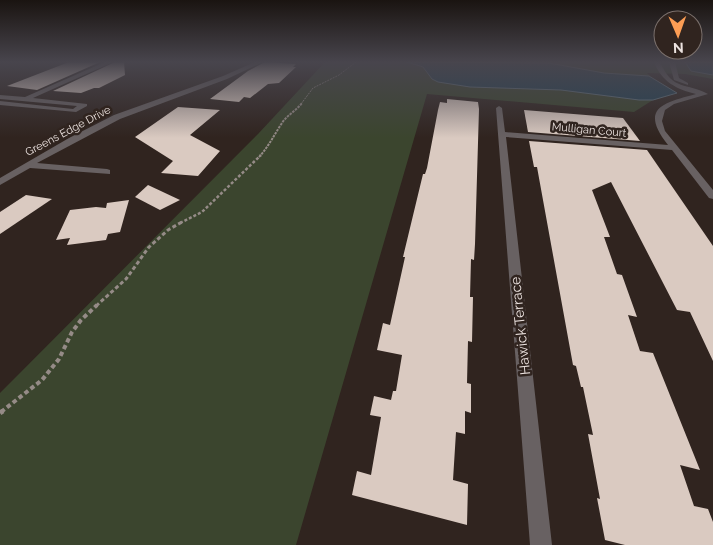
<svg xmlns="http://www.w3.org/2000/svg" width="713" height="545" font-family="Raleway,sans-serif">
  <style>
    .green { fill: #3b452e }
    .water { fill: #224154; stroke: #5f727e }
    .building { fill: #dacac1 }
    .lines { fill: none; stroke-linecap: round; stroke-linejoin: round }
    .path-far5 { stroke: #958b87; stroke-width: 1; stroke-dasharray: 2 1; stroke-linecap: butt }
    .path-far4 { stroke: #958b87; stroke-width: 2; stroke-dasharray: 2.5 1; stroke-linecap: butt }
    .path-far3 { stroke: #958b87; stroke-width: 2.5; stroke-dasharray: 3 2; stroke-linecap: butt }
    .path-far2 { stroke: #958b87; stroke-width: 3; stroke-dasharray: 4 2.5; stroke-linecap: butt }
    .path-far1 { stroke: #958b87; stroke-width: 4; stroke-dasharray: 4.5 3; stroke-linecap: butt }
    .path { stroke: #958b87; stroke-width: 5; stroke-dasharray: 5.5 4; stroke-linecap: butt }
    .minor { fill: #686162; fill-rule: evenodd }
    .labels { text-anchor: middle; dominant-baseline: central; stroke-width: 5; stroke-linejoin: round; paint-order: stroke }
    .far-street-label { font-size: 11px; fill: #ece3e0; stroke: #30241f }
    .street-label { font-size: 14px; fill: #ece3e0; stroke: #30241f }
  </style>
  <rect width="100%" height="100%" fill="#30241f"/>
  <path class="green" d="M325 62H713V79L685 74 647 73 655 81 677 93 653 100 634 112 427 94 296 545H0V393L258 134Z"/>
  <g class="water">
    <path d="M407 62 549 63 604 73 649 76 677 93 653 100H639L561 90 470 87 438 82 432 79 423 67Z"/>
    <path d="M685 62H713V75L691 71Z"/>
  </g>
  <g class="building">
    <path d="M69 62H100L37 90 7 86Z"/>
    <path d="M115 62H124L125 75 99 88H94L81 93 53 91Z"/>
    <path d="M265 62 296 64 293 67H296L279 83 268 84 250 98 244 97 239 102 210 99 248 71Z"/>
    <path d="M447 99 478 102 479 109 475 244 474 260 471 259 470 297H473L472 342 468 341 467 383 471 384V413L465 411V434L456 432 453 480 468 484 467 525 352 495 357 471 371 475 381 417 370 415 374 396 391 400 393 391H396L402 355 377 350 383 323 390 325 405 257H403L423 174H425L427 168 438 110 440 102 447 103Z"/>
    <path d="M178 107 220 110 190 135 220 151 198 176 161 173 173 161 135 137Z"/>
    <path d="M524 110 623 118 640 141 528 132Z"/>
    <path d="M529 141 647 150 713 246V361L690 312 677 310 611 182 592 190 610 237H604L617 274 622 275 637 317 628 315 640 351 653 353 700 470 680 465 694 506 708 509 713 522V545H625L605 540 597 498 600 499 588 434 593 435 583 387H581L576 366 573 365 537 167H534Z"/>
    <path d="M148 185 180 200 160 210 135 197Z"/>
    <path d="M26 195 52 199 0 234V212Z"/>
    <path d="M129 200 120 232 108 234 106 240 67 245 70 238 56 240 70 210 96 207 106 208 107 203Z"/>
  </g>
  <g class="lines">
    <path class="path-far5" d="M301 104 313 88 339 75 356 62"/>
    <path class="path-far4" d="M259 157C269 146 274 135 282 123 287 115 296 111 302 103"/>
    <path class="path-far3" d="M180 223 202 212 261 155"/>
    <path class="path-far2" d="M96 306 126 279 149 247 168 230 182 222"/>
    <path class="path-far1" d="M1 412 42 380 59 359 72 332 81 320 97 305"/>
    <path class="path" d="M0 413 3 411"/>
    <g class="minor">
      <path d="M105 62H113L33 98 87 104V106L76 112 0 105V101L73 109 77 106 0 99V95L25 97Z"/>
      <path d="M255 62H263L227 79 120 119 37 163 107 169 110 170V174L30 168 0 185V178L69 138 114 115 223 76Z"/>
      <path d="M654 62H660C673 92 687 82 708 94L674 104 665 110 662 121 665 131 713 190V199L709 198 672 150 506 137 552 545H530L496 108 499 106 502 108 505 132 668 145C639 108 663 103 696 94 676 89 662 82 654 62Z"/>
      <path d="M669 62H675L679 78 688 83V85L674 80Z"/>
    </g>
  </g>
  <linearGradient id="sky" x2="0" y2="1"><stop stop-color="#1a1411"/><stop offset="0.45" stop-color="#48454d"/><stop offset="1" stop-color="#48454d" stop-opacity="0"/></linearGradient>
  <rect width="713" height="138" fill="url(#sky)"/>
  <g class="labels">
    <g class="far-street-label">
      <text transform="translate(589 130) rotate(5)">Mulligan Court</text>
      <text transform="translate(68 131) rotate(-28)">Greens Edge Drive</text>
    </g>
    <g class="street-label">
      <text transform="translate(520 326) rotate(-96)">Hawick Terrace</text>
    </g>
  </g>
  <g transform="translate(678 35) rotate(178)"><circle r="24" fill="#30241f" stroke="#7b706c"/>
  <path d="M0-4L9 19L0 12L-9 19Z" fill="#fc9d54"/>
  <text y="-8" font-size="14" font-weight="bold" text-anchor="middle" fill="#ece3e0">N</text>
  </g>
</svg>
